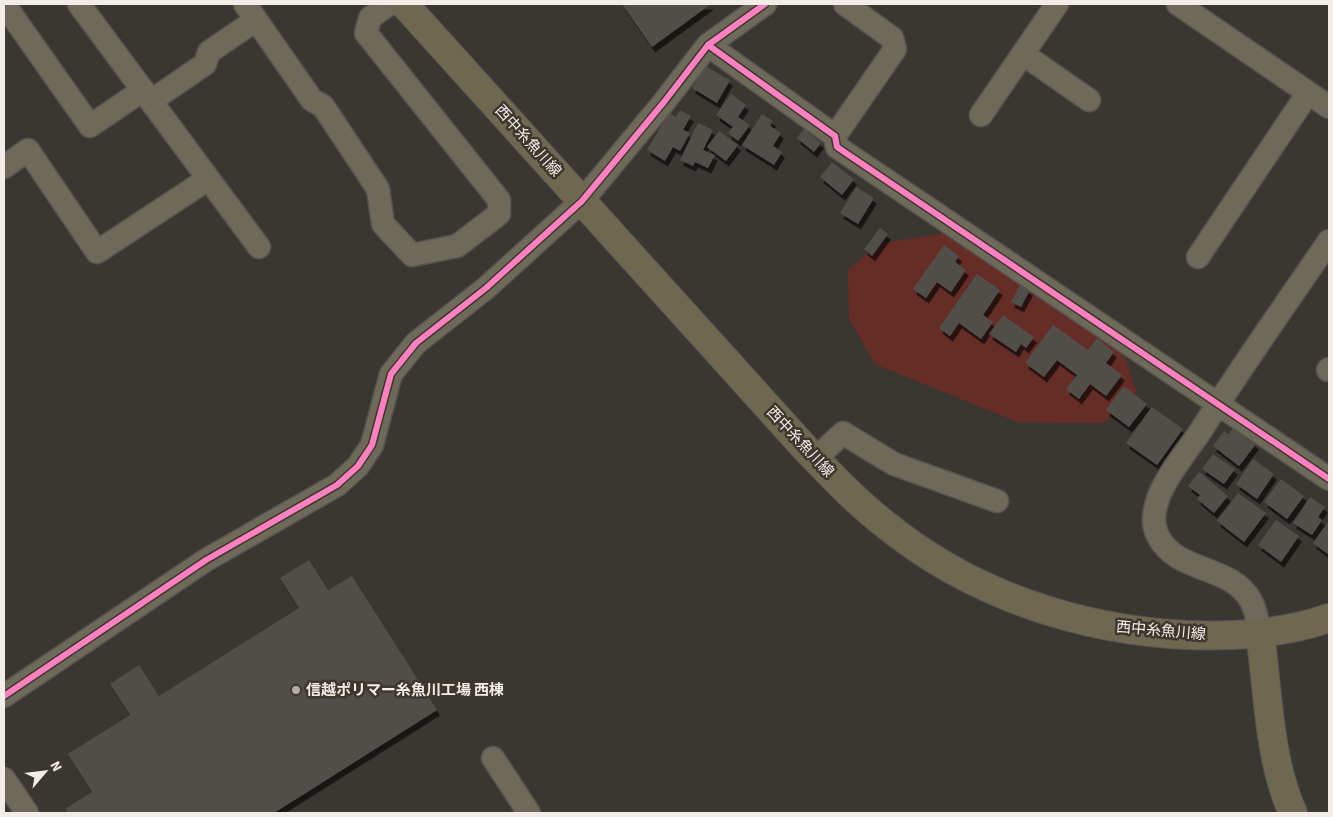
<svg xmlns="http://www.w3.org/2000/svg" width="1333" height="817" font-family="'Source Sans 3','Noto Sans JP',sans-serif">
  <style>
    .green { fill: #652d26 }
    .building { fill: #514d4a; filter: url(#shadow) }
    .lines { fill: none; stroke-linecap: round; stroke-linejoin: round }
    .street-casing { stroke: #575350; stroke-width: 25 }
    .secondary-casing { stroke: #575350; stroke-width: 30 }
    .street { stroke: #6e6a59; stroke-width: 22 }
    .secondary { stroke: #6e6851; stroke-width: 28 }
    .cycleway-casing { stroke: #3d372e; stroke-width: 9 }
    .cycleway { stroke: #ff80c0; stroke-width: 6 }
    .poi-dot { fill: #b2ada8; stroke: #3d372e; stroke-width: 2 }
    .labels { text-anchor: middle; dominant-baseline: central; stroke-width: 5; stroke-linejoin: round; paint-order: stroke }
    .street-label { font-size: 15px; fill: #f2ede8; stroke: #3d372e }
    .poi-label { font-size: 15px; font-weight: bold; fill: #f2ede8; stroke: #3d372e; text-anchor: start }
  </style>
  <defs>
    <filter id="shadow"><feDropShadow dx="3" dy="5.5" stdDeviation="0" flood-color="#0009"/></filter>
  </defs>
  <rect width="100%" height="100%" fill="#3a3632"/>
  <path class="green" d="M953 232 1100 330 1126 360 1137 394 1104 423 1017 422 875 364 849 319 848 270 878 244Z"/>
  <g class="building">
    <path d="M622 4H711L652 47Z"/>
    <path d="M705 66 730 80 717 103 692 88Z"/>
    <path d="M731 94 746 105 738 117 750 125 738 141 728 133 733 127 716 115Z"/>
    <path d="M680 110 691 116 683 130 690 133 680 151 673 147 665 161 647 150 669 113 676 117Z"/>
    <path d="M762 114 773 121 770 126 781 133 773 146 782 152 774 165 742 145Z"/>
    <path d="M698 123 713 130 703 150 715 155 708 168 695 162 693 166 680 160Z"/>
    <path d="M804 129 821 143 814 152 797 138Z"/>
    <path d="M719 131 738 145 726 161 707 147Z"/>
    <path d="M832 162 854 179 842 195 820 177Z"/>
    <path d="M856 187 874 198 858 224 840 213Z"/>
    <path d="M880 228 888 234 872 256 864 249Z"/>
    <path d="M944 245 959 256 955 262 966 270 951 292 937 282 926 298 913 289Z"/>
    <path d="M977 274 1000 290 983 315 993 322 981 339 959 323 950 336 939 328Z"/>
    <path d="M1020 285 1030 290 1021 307 1011 302Z"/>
    <path d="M1003 315 1034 337 1026 348 1021 344 1016 352 989 334Z"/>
    <path d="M1053 325 1088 350 1097 338 1114 352 1106 363 1122 375 1106 396 1090 384 1079 399 1066 389 1077 375 1057 360 1044 377 1025 363Z"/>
    <path d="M1124 386 1147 404 1129 427 1106 410Z"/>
    <path d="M1152 407 1183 429 1157 465 1126 443Z"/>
    <path d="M1234 427 1256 444 1239 466 1213 446 1224 431 1229 434Z"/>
    <path d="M1213 454 1235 469 1224 484 1202 469Z"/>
    <path d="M1253 459 1274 474 1257 499 1236 484Z"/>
    <path d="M1199 472 1228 496 1214 513 1197 499 1200 495 1188 486Z"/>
    <path d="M1281 479 1304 496 1287 519 1264 502Z"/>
    <path d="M1238 493 1266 513 1244 542 1217 521Z"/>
    <path d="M1310 497 1325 507 1318 517 1322 520 1312 535 1293 523Z"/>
    <path d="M1276 520 1299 536 1281 562 1258 545Z"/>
    <path d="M1329 521V555L1313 543Z"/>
    <path d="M309 560 328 590 352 576 437 710 274 813H68L65 809 92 792 68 754 130 715 110 684 139 665 159 696 299 608 280 578Z"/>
  </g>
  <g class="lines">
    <defs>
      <g id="street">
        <path d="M4 4 90 126 143 90"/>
        <path d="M79 4 259 247"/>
        <path d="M245 4 312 100 323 106 378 189 383 224 412 255 457 246 499 214V200L366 33 370 18 389 4"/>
        <path d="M1178 4 1329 107"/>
        <path d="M708 45 835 136 837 147 1329 479"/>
        <path d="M1023 54 1089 100"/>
        <path d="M151 101 205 64 209 52 256 20"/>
        <path d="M981 115 1057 4"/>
        <path d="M835 136 895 49 892 38 845 4"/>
        <path d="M4 167 28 150 97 252 208 179"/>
        <path d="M1198 257 1308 93"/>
        <path d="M1328 370 1329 369"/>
        <path d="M815 459 843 433 894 464 997 501"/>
        <path d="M1260 633C1258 623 1256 610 1251 601 1231 564 1177 574 1158 536 1151 523 1154 509 1159 496 1167 475 1187 451 1200 432 1241 367 1286 304 1329 241"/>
        <path d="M4 696 206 560 337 485 358 466 372 445 391 374 416 343 486 288 582 201 664 102 708 45 765 4"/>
        <path d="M493 758 529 813"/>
        <path d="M4 779 27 813"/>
      </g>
      <g id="secondary">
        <path d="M404 4 804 447C830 474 856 502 886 525 971 594 1079 630 1187 635 1235 637 1283 634 1329 618"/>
        <path d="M1260 633C1268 691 1269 761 1293 813"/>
      </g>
    </defs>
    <use href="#street" class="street-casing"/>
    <use href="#secondary" class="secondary-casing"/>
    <use href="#street" class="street"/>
    <use href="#secondary" class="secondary"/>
    <defs>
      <g id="cycleway">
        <path d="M708 45 835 136 837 147 1329 479"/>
        <path d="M4 696 206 560 337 485 358 466 372 445 391 374 416 343 486 288 582 201 664 102 708 45 765 4"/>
      </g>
    </defs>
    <use href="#cycleway" class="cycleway-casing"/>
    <use href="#cycleway" class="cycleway"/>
  </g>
  <circle class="poi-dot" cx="296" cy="690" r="5"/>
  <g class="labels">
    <g class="street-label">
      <text transform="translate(528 141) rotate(48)">西中糸魚川線</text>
      <text transform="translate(800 442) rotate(47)">西中糸魚川線</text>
      <text transform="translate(1161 631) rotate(5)">西中糸魚川線</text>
    </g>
    <g class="poi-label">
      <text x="306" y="690">信越ポリマー糸魚川工場 西棟</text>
    </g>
  </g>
  <rect width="1333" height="817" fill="none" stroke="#f2ede8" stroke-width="10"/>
  <g transform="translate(45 772) rotate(62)" stroke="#3d372e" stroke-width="4" paint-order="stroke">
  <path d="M0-4L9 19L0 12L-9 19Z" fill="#f2ede8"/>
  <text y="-8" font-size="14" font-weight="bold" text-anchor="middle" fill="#f2ede8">N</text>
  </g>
</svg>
